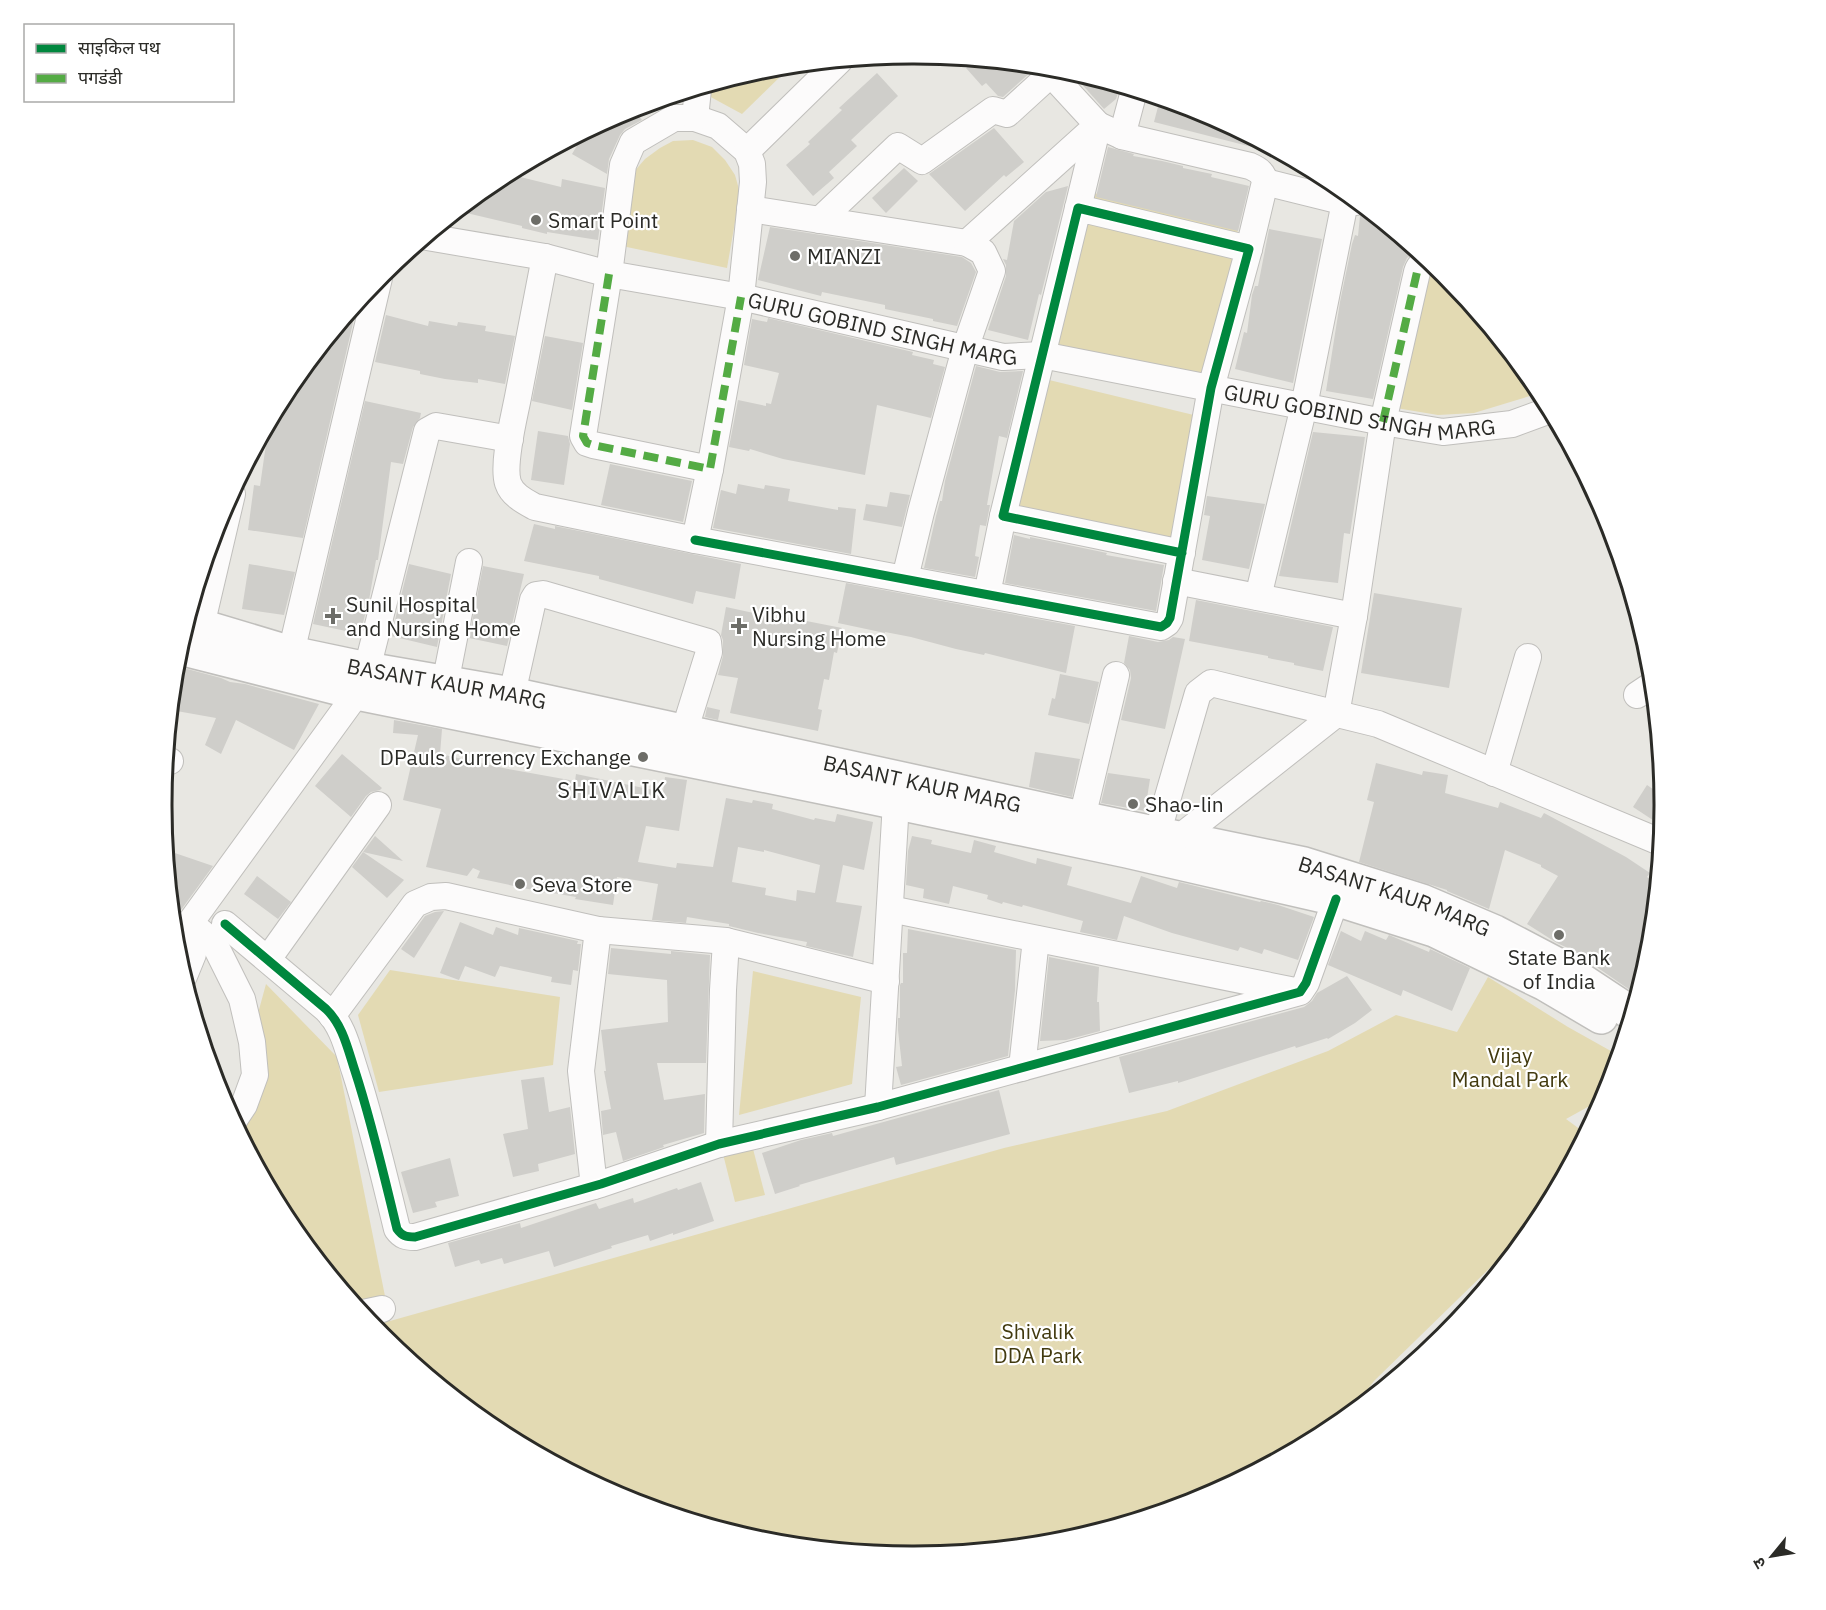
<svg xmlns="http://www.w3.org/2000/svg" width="1826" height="1610" font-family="'IBM Plex Sans','Noto Sans Devanagari',sans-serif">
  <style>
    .green { fill: #e3dab3 }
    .building { fill: #cfceca; fill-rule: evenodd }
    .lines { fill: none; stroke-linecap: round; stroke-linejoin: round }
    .minor-casing { stroke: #c0bfbc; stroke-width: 28 }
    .major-casing { stroke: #c0bfbc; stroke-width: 36 }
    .minor { stroke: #fcfbfb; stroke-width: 26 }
    .major { stroke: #fcfbfb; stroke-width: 33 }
    .quiet { stroke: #54ab44; stroke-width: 8; stroke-dasharray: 15 8; stroke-linecap: butt }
    .cycleway-casing { stroke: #fff; stroke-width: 13 }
    .cycleway { stroke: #00873e; stroke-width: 9 }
    .poi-dot { fill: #6d6d68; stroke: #fff; stroke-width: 2 }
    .labels { text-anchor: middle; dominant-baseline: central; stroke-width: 4.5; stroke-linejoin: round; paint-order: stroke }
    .poi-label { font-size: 21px; fill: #2b2b27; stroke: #fff; text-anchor: start }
    .street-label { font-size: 21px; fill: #2b2b27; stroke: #fff }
    .park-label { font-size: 21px; fill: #423a0f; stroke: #fff }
    .neighbourhood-label { font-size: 22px; letter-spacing: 1.5px; fill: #2b2b27; stroke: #fff }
    .rim { fill: none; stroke: #2b2b27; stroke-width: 3 }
  </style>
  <rect width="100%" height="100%" fill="#e8e7e2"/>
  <g class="green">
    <path d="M791 66 742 114 707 95V86L767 68Z"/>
    <path d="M693 140 712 147 725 160 735 175 740 193 727 268 622 246 633 173 645 159 660 148 673 141Z"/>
    <path d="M1074 189 1239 223 1211 388 1042 355Z"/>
    <path d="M1438 269 1444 274 1540 393 1474 413 1438 415 1396 408 1426 272Z"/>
    <path d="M1045 379 1202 417 1172 544 1015 506Z"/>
    <path d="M390 970 560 997 553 1065 379 1092 358 1015Z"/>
    <path d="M753 971 861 997 852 1084 739 1115Z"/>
    <path d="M1488 977 1568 1027 1618 1055 1604 1098 1566 1119 1585 1133 1538 1221 1374 1381 1347 1416 1330 1430 1200 1499 1059 1542 913 1556 766 1541 625 1499 495 1429 382 1336 288 1222 241 1133 245 1127 264 1079 257 1017 266 984 337 1057 390 1321 1004 1148 1167 1111 1328 1051 1396 1015 1457 1032Z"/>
    <path d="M752 1145 765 1195 735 1202 723 1154Z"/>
  </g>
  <g class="building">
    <path d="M974 60 1028 65 1032 71 1003 97 998 96 986 83 982 86 966 68Z"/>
    <path d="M1071 72 1120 87 1116 99 1104 109Z"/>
    <path d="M877 73 898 96 851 140 857 146 829 172 834 178 813 196 786 165 810 144 808 142 842 110 839 108Z"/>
    <path d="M1160 99 1201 111 1262 144 1260 149 1154 122Z"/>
    <path d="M633 109 642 120 625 129 620 135 609 159 607 174 572 154 584 134Z"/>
    <path d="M994 128 1024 162 1006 177 1004 175 965 211 929 174Z"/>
    <path d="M1108 147 1134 154 1133 156 1162 161 1183 166V168L1212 174 1211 177 1249 186 1238 231 1096 197Z"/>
    <path d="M904 168 918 181 886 213 872 198Z"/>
    <path d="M508 174 561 187 562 179 605 188 598 240 547 232V234L522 228V226L458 211 496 180Z"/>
    <path d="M1068 186 1041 295 1039 294 1028 340 988 330 1006 276V265L1003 259 1007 260 1014 221 1046 192Z"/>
    <path d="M1367 211 1416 251 1407 258 1403 267 1373 399 1326 391 1340 302 1352 244 1355 235 1358 236 1360 216Z"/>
    <path d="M770 227 962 257 971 263 976 272 957 326 933 321V319L885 309V305L822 292 821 296 758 280Z"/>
    <path d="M1269 229 1322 239 1293 383 1235 369 1244 332 1247 333 1252 295 1255 286H1258Z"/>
    <path d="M353 309 356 310 303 538 248 530 254 485 260 486 266 444H267L272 419 273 416 280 418 285 394 289 387Z"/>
    <path d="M386 315 428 326 429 321 457 326 458 322 486 326 485 331 515 336 505 384 478 379V383L445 379 420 374V371L375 362Z"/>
    <path d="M768 318 913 352 912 355 934 360 933 364 945 367 931 418 877 405 865 475 783 459 750 449 749 451 729 447 738 400 766 406V403L771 404 779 373 744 365 752 319 767 322Z"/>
    <path d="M545 336 583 343 572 410 532 401Z"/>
    <path d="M976 366 1000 372 1023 371 1007 438 999 436 987 505H990L986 526 980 525 975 556 979 557 975 577 924 568 936 516 940 501H942L945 481Z"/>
    <path d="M365 401 421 413 420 418 413 427 403 464 391 462 378 560H376L369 600 360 634 313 624Z"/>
    <path d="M538 431 568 436 570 444 564 485 531 480Z"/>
    <path d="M1313 432 1365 437 1350 534 1344 533 1338 583 1279 576Z"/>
    <path d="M610 464 692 481 683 522 601 505Z"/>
    <path d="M738 484 764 489 765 485 790 489 788 501 838 510V507L856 509 851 554 713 528 721 490 736 494Z"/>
    <path d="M890 492 910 495 902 527 863 520 866 504 887 507Z"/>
    <path d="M1207 496 1265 504 1249 569 1202 560 1210 516 1204 515Z"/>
    <path d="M534 524 555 529V526L741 564 735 599 696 591 693 604 599 579V576L524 561Z"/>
    <path d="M1014 535 1030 539V537L1107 553 1106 555 1164 565 1156 611 1005 583Z"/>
    <path d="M249 564 295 572 284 615 242 609Z"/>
    <path d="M409 564 451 574 437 647 391 636Z"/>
    <path d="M483 566 524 574 507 646 469 638Z"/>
    <path d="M846 583 1075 626 1066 673 985 653 984 655 956 649 911 637 885 632V633L838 623Z"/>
    <path d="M1374 593 1462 608 1449 688 1361 673Z"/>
    <path d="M1196 600 1333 627 1323 671 1294 665V663L1268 658V656L1189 641Z"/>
    <path d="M726 607 786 620V617L842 628 837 653 834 652 829 680 824 679 818 709 822 710 818 731 730 713 738 678 718 675 723 656V640L721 635Z"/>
    <path d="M1129 636 1158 642 1169 640 1173 637 1185 639 1165 729 1121 720 1131 678 1130 670 1124 663Z"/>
    <path d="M176 666 221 678 230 682 245 684 319 704 294 750 236 720 221 754 205 745 216 718 171 710Z"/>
    <path d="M1060 674 1099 682 1089 724 1048 715 1052 698 1055 699Z"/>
    <path d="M707 707 720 710 718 720 705 717Z"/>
    <path d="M394 720 442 729 440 754 503 768 575 781 576 774 663 792 665 777 687 780 679 831 646 826 638 862 676 868 677 863 713 867 726 798 752 803 753 800 773 804 772 809 814 820 815 818 835 822 837 814 873 822 864 870 843 865 836 902 862 906 853 957 806 946 807 942 758 933 729 926V924L687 917 686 923 652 920 658 884 617 877 613 905 575 899 576 897 547 892V893L477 878 480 871 473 868 467 876 426 867 441 809 403 800 418 735 393 733ZM738 847 764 852V850L820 865 815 893 797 890 796 901 765 895 766 888 732 882Z"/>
    <path d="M1035 752 1080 759 1072 797 1029 787Z"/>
    <path d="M342 754 382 788 380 790 371 792 366 796 351 817 315 786Z"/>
    <path d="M1376 763 1422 775 1423 771 1448 775 1445 793 1498 808 1500 802 1541 818 1544 813 1626 857 1650 873 1647 877 1656 883 1652 923 1640 943 1649 952 1638 990 1634 986 1630 990 1572 950 1557 943 1527 924 1558 876 1541 867V865L1505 850 1489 909 1447 891V890L1359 862 1374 802 1367 800Z"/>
    <path d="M1108 773 1150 779 1145 811 1101 803Z"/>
    <path d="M1647 785 1663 796 1664 805 1662 826 1633 807Z"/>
    <path d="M375 836 403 861 363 852Z"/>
    <path d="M912 836 932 840 931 844 971 853 974 840 996 846 994 852 1036 864 1037 858 1072 867 1067 885 1131 903 1141 876 1177 888 1179 882 1260 902 1261 901 1278 905 1314 917 1298 960 1264 949 1262 954 1240 947 1238 951 1172 933 1124 916 1117 940 1080 932 1083 921 1023 905 1022 907 1003 902 1002 904 987 899 988 895 953 886 949 904 923 898 924 889 906 885 908 851Z"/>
    <path d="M166 850 213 866 178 914 175 920 174 931 171 896 178 884 169 880Z"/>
    <path d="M363 852 404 880 387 898 352 867Z"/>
    <path d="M257 876 291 902 278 919 244 894Z"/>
    <path d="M444 911 414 958 401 949 425 916 435 912Z"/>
    <path d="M460 922 493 935 496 927 518 935 519 928 578 941 577 944H581L578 971 573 970 571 985 551 982 552 977 500 966 495 977 465 966 459 980 440 973Z"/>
    <path d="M908 929 1016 950 1015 990 1008 1056 901 1085 896 1067 902 1066 898 1030V1018H900V985L901 983H903V953H907Z"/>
    <path d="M1341 931 1361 941 1365 931 1386 940 1389 935 1429 952 1430 949 1470 968 1452 1011 1403 990 1401 996 1328 965Z"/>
    <path d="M611 948 671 954V951L710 955 706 1063H657L664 1100 705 1094 704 1133 663 1145 664 1147 623 1161 616 1132 603 1135 601 1111 611 1109 604 1071H606L601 1030 668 1022 667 980 608 974Z"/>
    <path d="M1049 957 1099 967 1097 1002H1099L1100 1031 1066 1040 1040 1041Z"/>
    <path d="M1347 976 1372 1010 1355 1023 1328 1039 1327 1038 1296 1048 1295 1046 1178 1083V1081L1129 1093 1119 1057 1304 1007 1312 1001 1317 993Z"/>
    <path d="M544 1077 549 1112 570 1107 575 1154 538 1164 539 1171 513 1177 503 1134 528 1129 521 1080Z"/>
    <path d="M999 1090 1010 1134 896 1165 894 1157 799 1185 800 1186 775 1194 762 1153 801 1140 832 1133 833 1136Z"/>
    <path d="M450 1158 459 1196 435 1202 437 1207 413 1213 401 1172Z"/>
    <path d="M701 1182 714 1221 673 1235V1233L650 1241 648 1235 611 1246 612 1248 554 1267 549 1251 504 1264 502 1258 481 1264 479 1260 455 1267 448 1243 520 1223 521 1228 596 1203 599 1209 633 1198 634 1203 677 1188 678 1190Z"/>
  </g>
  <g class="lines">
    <defs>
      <g id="minor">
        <path d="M674 118H695L718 126 747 151 752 164 753 182 741 297 710 469 593 445 587 443 583 436 609 274 623 165 633 142Z"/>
        <path d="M695 118 698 89"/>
        <path d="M1122 136 1134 91"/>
        <path d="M747 151 839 61"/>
        <path d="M1265 182 1345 202H1356"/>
        <path d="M1078 208 1098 125 1122 136 1250 166C1259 170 1263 173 1265 182L1249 249"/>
        <path d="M750 209 967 243 983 252 992 271 965 349 921 512 905 578"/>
        <path d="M820 220 898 146 922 161 993 110 1007 114 1051 74 1098 125 967 243"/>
        <path id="s1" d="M427 237 545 257 609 274 741 297 1003 357 1042 355 1383 422 1443 432 1512 424 1550 410"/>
        <path d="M545 257C536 304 527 350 518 397 514 418 502 464 508 483 512 495 524 501 535 507L695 540 710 469"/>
        <path d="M695 540 1161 627 1167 623 1170 618 1211 388 1249 249 1078 208 1003 516 1182 553"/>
        <path d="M1176 581 1354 616"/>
        <path d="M987 594 1003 516"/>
        <path d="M1258 597 1304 406 1345 202"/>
        <path d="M201 626 232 494"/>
        <path d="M291 653 379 278"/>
        <path d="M445 684 469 562"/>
        <path d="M512 694 533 600 536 595 543 594 708 642 709 652 684 732"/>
        <path d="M1637 695 1652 685"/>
        <path d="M166 760 170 761"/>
        <path d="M1494 773 1528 657"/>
        <path d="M1082 818 1116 675"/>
        <path d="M1172 850 1179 838 1336 714 1354 616 1383 422 1417 272C1419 265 1422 263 1429 262"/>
        <path d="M1152 852 1198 693 1211 683 1378 724 1660 842"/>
        <path d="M890 909 1295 991"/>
        <path d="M190 923 214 943 242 999 252 1042 255 1075 244 1105 234 1120"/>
        <path d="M225 924 326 1009C343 1025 348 1050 355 1071 372 1123 384 1176 397 1229 402 1236 406 1237 415 1237L601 1184 719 1144 878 1107 1300 992 1306 983 1336 899"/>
        <path d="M268 959 378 805"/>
        <path d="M184 976 193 954 190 923 357 693 367 669 427 431 436 426 510 439"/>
        <path d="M332 1016 415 904 431 897 446 896 598 930 726 941 886 981"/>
        <path d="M1022 1068 1036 939"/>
        <path d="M878 1107 896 802"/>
        <path d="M719 1144 723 990 726 941"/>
        <path d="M594 1186 581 1071 598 930"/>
        <path d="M363 1313 382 1309"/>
      </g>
      <g id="major">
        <path id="s2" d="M187 623 201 626 291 653 367 669 512 694 1082 818 1304 864 1422 901 1495 932 1560 966 1631 1013"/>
        <path d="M180 648 357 693 846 792 1127 851 1336 899 1434 930 1545 984 1601 1017"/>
      </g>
    </defs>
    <use href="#minor" class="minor-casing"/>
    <use href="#major" class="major-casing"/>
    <use href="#minor" class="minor"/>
    <use href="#major" class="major"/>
    <g class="quiet">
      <path d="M609 274 583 436 587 443 593 445 710 469 741 297"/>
      <path d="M1383 422 1417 272C1419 265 1422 263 1429 262"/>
    </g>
    <defs>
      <g id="cycleway">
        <path d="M695 540 1161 627 1167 623 1170 618 1211 388 1249 249 1078 208 1003 516 1182 553"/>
        <path d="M225 924 326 1009C343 1025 348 1050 355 1071 372 1123 384 1176 397 1229 402 1236 406 1237 415 1237L601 1184 719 1144 878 1107 1300 992 1306 983 1336 899"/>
      </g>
    </defs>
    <use href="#cycleway" class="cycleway-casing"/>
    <use href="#cycleway" class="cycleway"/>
  </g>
  <g class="poi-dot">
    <circle cx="536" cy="220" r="6"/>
    <circle cx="795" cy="256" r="6"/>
    <path d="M330 607h6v6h6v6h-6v6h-6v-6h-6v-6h6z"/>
    <path d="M736 617h6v6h6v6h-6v6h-6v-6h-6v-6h6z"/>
    <circle cx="643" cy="757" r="6"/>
    <circle cx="1133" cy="804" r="6"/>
    <circle cx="520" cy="884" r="6"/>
    <circle cx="1559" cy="935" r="6"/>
  </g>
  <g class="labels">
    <g class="poi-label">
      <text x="548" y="220">Smart Point</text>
      <text x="807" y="256">MIANZI</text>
      <text x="346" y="604">Sunil Hospital<tspan x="346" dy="24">and Nursing Home</tspan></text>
      <text x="752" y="614">Vibhu<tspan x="752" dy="24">Nursing Home</tspan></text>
      <text x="631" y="757" text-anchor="end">DPauls Currency Exchange</text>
      <text x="1145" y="804">Shao-lin</text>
      <text x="532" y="884">Seva Store</text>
      <text x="1559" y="957" text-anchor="middle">State Bank<tspan x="1559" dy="24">of India</tspan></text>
    </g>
    <g class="street-label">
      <text stroke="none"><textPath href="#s1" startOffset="465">GURU GOBIND SINGH MARG</textPath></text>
      <text stroke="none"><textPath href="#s1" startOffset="951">GURU GOBIND SINGH MARG</textPath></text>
      <text stroke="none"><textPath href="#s2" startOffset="267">BASANT KAUR MARG</textPath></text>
      <text stroke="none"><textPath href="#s2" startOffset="753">BASANT KAUR MARG</textPath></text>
      <text stroke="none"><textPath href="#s2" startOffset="1239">BASANT KAUR MARG</textPath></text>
    </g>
    <g class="park-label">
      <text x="1510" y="1055">Vijay<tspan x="1510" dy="24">Mandal Park</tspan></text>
      <text x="1038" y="1331">Shivalik<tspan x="1038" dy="24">DDA Park</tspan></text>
    </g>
    <g class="neighbourhood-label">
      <text x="612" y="789">SHIVALIK</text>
    </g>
  </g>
  <path d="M0 0H1826V1610H0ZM912 64H914A740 740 0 0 1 1654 804V806A740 740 0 0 1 914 1546H912A740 740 0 0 1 172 806V804A740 740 0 0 1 912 64Z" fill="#fff" fill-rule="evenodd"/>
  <path class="rim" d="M912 64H914A740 740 0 0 1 1654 804V806A740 740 0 0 1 914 1546H912A740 740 0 0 1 172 806V804A740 740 0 0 1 912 64Z"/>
  <rect x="24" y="24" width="210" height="78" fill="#ffffff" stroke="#aaaaa9" stroke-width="1.5"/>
  <rect x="36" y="44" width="30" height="9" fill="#00873e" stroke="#aaaaa9" stroke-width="1.5"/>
  <text x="78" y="54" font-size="18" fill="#2b2b27">साइकिल पथ</text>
  <rect x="36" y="74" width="30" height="9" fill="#54ab44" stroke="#aaaaa9" stroke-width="1.5"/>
  <text x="78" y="84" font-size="18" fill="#2b2b27">पगडंडी</text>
  <g transform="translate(1772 1556) rotate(240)" stroke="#ffffff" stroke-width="4.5" paint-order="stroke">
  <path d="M0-4.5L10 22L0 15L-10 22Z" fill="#2b2b27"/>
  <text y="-9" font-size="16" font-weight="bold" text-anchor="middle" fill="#2b2b27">उ</text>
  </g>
</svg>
